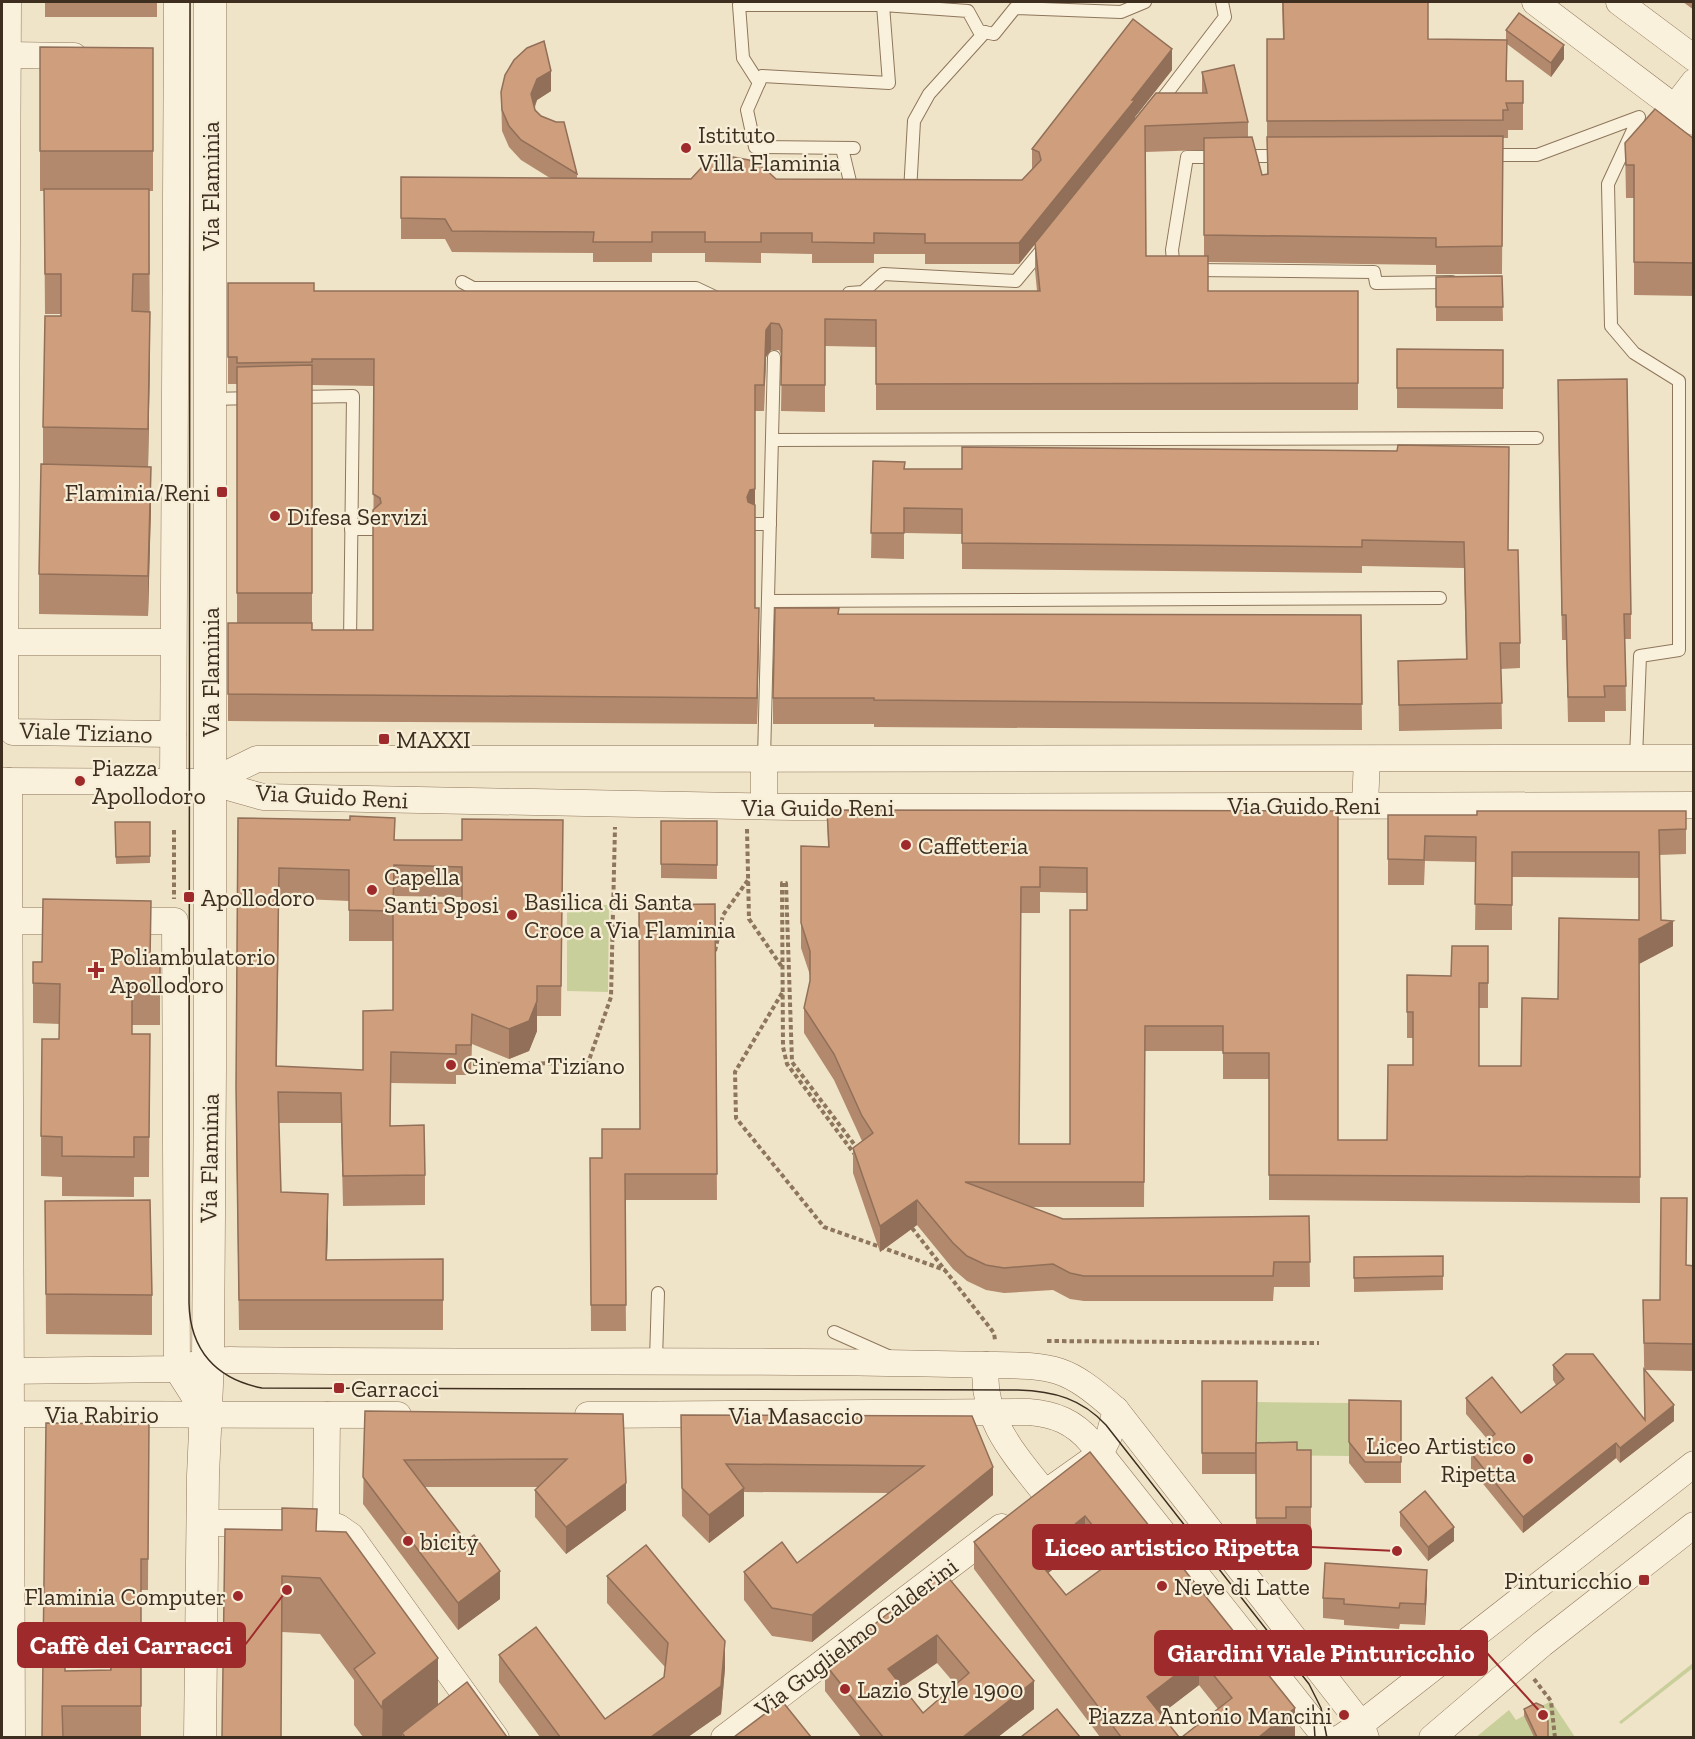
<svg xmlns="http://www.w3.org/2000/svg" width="1695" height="1739" font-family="'Zilla Slab',serif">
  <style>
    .green { fill: #c9cf9b }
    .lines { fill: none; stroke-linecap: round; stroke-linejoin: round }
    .service-casing { stroke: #8d765c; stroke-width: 14 }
    .minor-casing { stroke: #8d765c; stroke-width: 27 }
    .tertiary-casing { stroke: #8d765c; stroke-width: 33 }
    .path { stroke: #8d765c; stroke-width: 4; stroke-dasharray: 4.5 3; stroke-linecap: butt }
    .service { stroke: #faf1dc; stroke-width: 12 }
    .minor { stroke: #faf1dc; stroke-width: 26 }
    .tertiary { stroke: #faf1dc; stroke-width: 32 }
    .tram { stroke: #3d2e20; stroke-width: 1.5 }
    .wall { fill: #b2896c; fill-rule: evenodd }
    .shaded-wall { fill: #916f58 }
    .building { fill: #cf9f7d; stroke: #916f58; stroke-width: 1.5; fill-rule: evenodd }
    .poi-dot { fill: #9e2a2b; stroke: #f7eed8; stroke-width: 2 }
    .labels { text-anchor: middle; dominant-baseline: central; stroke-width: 4.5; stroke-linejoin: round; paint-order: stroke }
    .poi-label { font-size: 24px; fill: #3d2e20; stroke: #f7eed8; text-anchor: start }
    .street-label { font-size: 24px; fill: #3d2e20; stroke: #f7eed8 }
    .leader { fill: none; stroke: #9e2a2b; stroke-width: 2 }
    .callout-dot { fill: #9e2a2b; stroke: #f7eed8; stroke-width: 2 }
    .callout { fill: #9e2a2b; stroke: #9e2a2b; stroke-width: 2 }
    .callout-label { font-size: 26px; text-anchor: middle; font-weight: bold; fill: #fff }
  </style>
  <rect width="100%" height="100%" fill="#f0e4c8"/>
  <g class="green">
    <path d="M567 904 609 905 608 992 567 991Z"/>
    <path d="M1257 1402 1349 1403V1456L1256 1455Z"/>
    <path d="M1693 1663V1668L1621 1724 1619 1722Z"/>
    <path d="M1551 1701 1575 1737 1475 1738 1509 1710 1516 1720Z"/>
  </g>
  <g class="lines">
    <defs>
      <g id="service">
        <path d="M759 83 743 58 739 5H883"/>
        <path d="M1157 106 1225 17 1222 2"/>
        <path d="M842 148 852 190H855"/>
        <path d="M854 148 755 147 747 110 762 76 889 83 883 5 968 11 979 31 994 34 1015 8 1121 12 1145 2"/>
        <path d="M1487 155H1537L1639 117 1608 184 1611 326 1634 353 1679 381V650L1640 656 1636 758"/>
        <path d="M1241 156H1284"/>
        <path d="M910 192 914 121 929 94 985 32"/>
        <path d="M1174 270 1172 250 1187 157H1221"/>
        <path d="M1194 270 1374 272 1376 283 1452 282"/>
        <path d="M462 282 473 288H696L715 297"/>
        <path d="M849 293 863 292 883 274 1016 281 1045 246"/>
        <path d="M298 397 353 396 350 642H346"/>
        <path d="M211 399 254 398"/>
        <path d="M772 440 1537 438"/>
        <path d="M755 524H770"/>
        <path d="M351 529H373"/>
        <path d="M768 601 1440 598"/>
        <path d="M764 759 774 357"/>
        <path d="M834 1332 888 1356"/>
        <path d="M656 1360 658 1293"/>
      </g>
      <g id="minor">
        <path d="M8 2 5 724 13 732 173 734"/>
        <path d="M1535 2 1694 122"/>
        <path d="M1619 2 1694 58"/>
        <path d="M8 55 74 56"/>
        <path d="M1674 108 1694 82"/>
        <path d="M6 642H173"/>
        <path d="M764 759V806"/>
        <path d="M2 781 210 782 263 797 794 807 1694 805"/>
        <path d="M9 781 12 1738"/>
        <path d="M173 782 177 2"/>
        <path d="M210 782 257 759 1694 758"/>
        <path d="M1365 805 1367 759"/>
        <path d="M9 921H78"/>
        <path d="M117 921H175L177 1369 205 1413"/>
        <path d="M986 1365C1053 1366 1064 1364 1116 1410L1109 1436 1100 1454 1045 1493C1014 1454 980 1417 986 1365Z"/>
        <path d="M2 1371 177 1369 208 1361 230 1360C482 1364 734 1358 986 1365"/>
        <path d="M2 1408 9 1414 398 1415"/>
        <path d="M1116 1410 1361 1724 1366 1738"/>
        <path d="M588 1415 1029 1412C1055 1414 1074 1422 1091 1442L1326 1738"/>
        <path d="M203 1523H326L327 1415"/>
        <path d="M326 1523 338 1527 351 1536 496 1738"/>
        <path d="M724 1738 1001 1527"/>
        <path d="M1340 1738 1361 1724 1694 1464"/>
        <path d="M1432 1738 1542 1644 1694 1525"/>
      </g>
      <path id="tertiary" d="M200 1738 203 1476 208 1361 210 1069V2"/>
    </defs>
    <use href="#service" class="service-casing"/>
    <use href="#minor" class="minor-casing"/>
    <use href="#tertiary" class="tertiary-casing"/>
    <g class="path">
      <path d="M747 829 749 919 782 967"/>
      <path d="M174 830V899"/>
      <path d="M715 951 723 915 748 880"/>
      <path d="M782 993 735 1072 736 1118 824 1227 945 1270"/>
      <path d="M473 1064 588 1063 611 997 615 827"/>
      <path d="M856 1156 787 1064 783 1047 782 883H786L792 1062 857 1148"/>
      <path d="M912 1228 994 1333 995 1340"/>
      <path d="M1047 1341 1319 1343"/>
      <path d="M1534 1679 1551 1701 1555 1738"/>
    </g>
    <use href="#service" class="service"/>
    <use href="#minor" class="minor"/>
    <use href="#tertiary" class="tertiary"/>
    <g class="tram">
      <path d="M190 2 189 1303C190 1350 216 1379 262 1388L1018 1390C1054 1391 1082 1399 1106 1425L1309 1684 1321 1708 1327 1738"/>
      <path d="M1313 1705 1315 1738"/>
    </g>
  </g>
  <g class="wall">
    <rect x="45" y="2" width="112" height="15"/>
    <path d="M1282 2H1428V39L1506 40V30L1564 59 1551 77 1507 44V81H1523V130H1508V138H1503L1502 274H1436V265L1208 262V291H1358V410H876V347L825 346V412L781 411 782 356 779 350H771L766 357 764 411H755V608L759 635 757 724 228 721V623H237V384H228V283L314 291H1037L1035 270V244L1019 264H925V254H874V263H812V254L761 253V263L705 262V253H652V262H593V253L452 252 445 239H401V177L550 178 521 160 509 147 502 131 501 92 551 91 537 100 535 107V110L577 174V178L1022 180 1032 170V149L1172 70 1135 117V120L1202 93V72L1248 122V137L1262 175 1267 174V39H1283ZM1204 150V256H1146L1145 152ZM312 385 374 386 373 630H312Z"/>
    <path d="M1683 2H1694V10Z"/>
    <path d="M40 47 153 48V191H149L150 351 148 467 151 507 148 616 39 614V574L43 465V427L61 314H45L44 191H40Z"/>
    <path d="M1694 139V296L1634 295V198H1626L1625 143Z"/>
    <path d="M1502 276 1503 321H1436V277Z"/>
    <path d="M1397 349 1503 350V409L1397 408Z"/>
    <path d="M1558 405 1631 614V639H1625L1626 711H1605V722H1568L1566 640H1562Z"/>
    <path d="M962 447 1508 550 1520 643V668L1501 669 1502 729 1399 731 1398 661 1466 659 1464 568 1362 566V573L962 569V534L904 533V559L871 558 873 461 905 469H962Z"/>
    <path d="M838 614 1361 615 1362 730 874 727V724H773V698Z"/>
    <path d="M827 810 1338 811V1140H1387L1413 1065V1038H1407V975L1451 976 1488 946V1008H1479V1066H1521L1558 999 1639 920V878L1512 877V930H1475L1476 862 1425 861 1424 885H1388V815H1477L1686 811V854L1659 855 1661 920 1673 946 1639 964 1640 1203 1269 1200V1079H1223V1051H1145L1144 1207H1032L1063 1219 1309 1216 1310 1287H1274L1273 1301H1084L1070 1299 1053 1290 1004 1293 986 1290 967 1281 953 1269 917 1225 880 1252 853 1173V1148L862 1141 834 1080 804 1033V1008L810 981V975L801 948V846L828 847ZM1040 892 1087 893V910L1070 1144H1019L1021 913H1040Z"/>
    <path d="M238 818 395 840H462L563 820 561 1016H537V1031L529 1051 509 1059 472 1044 471 1075H456V1084L391 1083 390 1126 425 1175V1205L343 1206 341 1123H279L281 1192 328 1224 327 1260 443 1259V1330H239L236 1117ZM394 896 462 897V903H394ZM279 898 349 901V941H393V1010L363 1070 277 1066Z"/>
    <path d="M661 821H717V879L661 878Z"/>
    <path d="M115 822H150V863L116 864Z"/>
    <path d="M715 904 717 1200H625L626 1331H591L590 1158H602L640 1129Z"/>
    <path d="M150 960 160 961V1025H132V1034H150L149 1177H134V1197L62 1196V1177L41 1176V1136L59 1039 60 1024 33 1023V962Z"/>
    <path d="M45 1201 152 1295V1335L46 1334Z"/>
    <path d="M1443 1256V1290L1354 1292V1257Z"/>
    <path d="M1687 1265 1694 1266V1371L1645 1370 1674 1421 1620 1463 1616 1458 1523 1533 1471 1469V1453L1488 1440 1466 1414V1398L1521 1413 1556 1385 1553 1380V1365L1645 1419 1643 1300H1660Z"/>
    <path d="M1202 1381H1257L1256 1474H1202Z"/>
    <path d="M1349 1400 1401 1401V1483H1365L1349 1463Z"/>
    <path d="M365 1411 623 1414 626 1510 566 1554 535 1517V1490L538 1487H425L500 1599 458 1630 363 1504Z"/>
    <path d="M681 1415 972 1416 993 1495 812 1642 772 1636 744 1600V1572L797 1563 889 1493 744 1492V1516L709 1543 682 1516Z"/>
    <path d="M46 1423 149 1424 148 1590H141V1737H63ZM65 1657H110V1670L65 1671Z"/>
    <path d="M1256 1443 1297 1450H1311V1528H1286V1539H1256Z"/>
    <path d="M1090 1452 1295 1736 1293 1737H1182L1218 1709 1199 1685 1161 1714 1179 1737H1100L974 1569V1542ZM1085 1543 1104 1567 1066 1595 1048 1573Z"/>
    <path d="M1400 1512 1454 1541 1428 1561 1400 1526Z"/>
    <path d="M225 1529 317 1531 438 1705 507 1737H363L354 1725V1680L320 1634 282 1632Z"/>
    <path d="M942 1570 1034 1709 998 1737H861L825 1691V1664ZM937 1663 955 1684 923 1713 902 1687Z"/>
    <path d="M607 1576 725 1668 721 1714 688 1737H540L499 1682V1655L605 1719 664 1677 665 1667 607 1603Z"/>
    <path d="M1427 1590 1425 1625 1400 1624 1399 1629 1344 1625V1620L1323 1618V1598Z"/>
    <path d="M1524 1709 1548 1737H1534L1524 1716Z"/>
  </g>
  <g class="shaded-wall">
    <path d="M1564 45V59L1551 77V63Z"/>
    <path d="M1172 49V70L1135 117V120L1019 264V243Z"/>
    <path d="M551 71V91L537 100 531 115V94L537 79Z"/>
    <path d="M150 312V351L148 469V429Z"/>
    <path d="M771 323V350L766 357 764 411 766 330Z"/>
    <path d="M755 385V635L750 517 747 497Z"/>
    <path d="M151 467V507L148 616V576Z"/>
    <path d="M759 608V635L757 724V698Z"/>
    <path d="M1673 921V946L1639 964V939Z"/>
    <path d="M537 1001V1031L529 1051 509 1059V1029Z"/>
    <path d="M328 1194V1224L326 1291V1260Z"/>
    <path d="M917 1200V1225L880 1252V1226Z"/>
    <path d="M1674 1405V1421L1620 1463V1448Z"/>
    <path d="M1616 1443V1458L1523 1533V1517Z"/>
    <path d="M993 1467V1495L812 1642V1615Z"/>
    <path d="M626 1483V1510L566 1554V1527Z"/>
    <path d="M744 1488V1516L709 1543V1515Z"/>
    <path d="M1085 1516V1543L1035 1584V1557Z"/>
    <path d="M1454 1527V1541L1428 1561V1547Z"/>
    <path d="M1427 1570V1590L1425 1625V1604Z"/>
    <path d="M500 1571V1599L458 1630V1603Z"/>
    <path d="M937 1635V1663L888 1696V1669Z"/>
    <path d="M725 1641V1668L721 1714 688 1737H651Z"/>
    <path d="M1199 1657V1685L1147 1725V1697Z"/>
    <path d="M438 1658V1715L402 1733V1737H382L383 1701Z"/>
    <path d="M1034 1681V1709L998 1737H963Z"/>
    <path d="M1295 1708V1736L1293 1737H1259Z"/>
  </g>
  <g class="building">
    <path d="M1283 2H1428V39L1507 40 1506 81H1523V103H1506L1508 110H1503V120L1267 121V39H1284Z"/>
    <path d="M1519 13 1564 45 1551 63 1506 30Z"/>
    <path d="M1133 19 1172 49 1132 100H1135L1019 243H925V234L874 233V243L812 242V233H761V242H705V232H652V242H593L594 232 452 231 445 219 401 218V177L691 179 702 167 717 160 733 157 749 160 764 168 776 179 1022 180 1041 160 1039 152 1032 149Z"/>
    <path d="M544 41 551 71 537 79 531 94 535 110 541 116 556 122H564L577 174 521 140 509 126 502 110 501 92 505 75 514 60 527 48Z"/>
    <path d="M40 47 153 48V151H40Z"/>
    <path d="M1234 65 1248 122 1145 126 1146 256H1208V291H1358V383L876 384V320L825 319V385H781L782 330 779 324 771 323 766 330 764 385H755V489L750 490 747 497 748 502 755 505V608H759L757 698 228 694V623H312V630H373V510L381 503 380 498 373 494 374 359H312V362L237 363V357H228V283H314V291H1040L1035 243 1156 93H1207L1202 72Z"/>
    <path d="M1655 109 1694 139V263L1634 262V165H1626L1625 143Z"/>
    <path d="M1503 136 1502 246 1436 247V238L1204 235V138L1252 137 1262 175 1268 174 1267 137Z"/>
    <path d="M44 189H149V274H133L132 311 150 312 148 429 43 427 45 316H61V274H45Z"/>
    <path d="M1502 276 1503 307H1436V277Z"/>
    <path d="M1397 349 1503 350V388H1397Z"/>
    <path d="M312 365V593H237V367Z"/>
    <path d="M1627 379 1631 614H1624L1626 686H1604L1605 697H1568L1566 615H1562L1558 380Z"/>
    <path d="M1398 445 1509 447 1508 550H1518L1520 643H1500L1502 703 1399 705 1398 661 1467 659 1464 542 1362 540V547L962 543V509L904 508V533H871L873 461 905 462 904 469H962V447L1397 451Z"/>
    <path d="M41 464 151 467 148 576 39 574Z"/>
    <path d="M775 608H839L838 614 1361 615 1362 704 874 700V698H773Z"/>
    <path d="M827 810 1338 811V1140H1387L1388 1065H1413V1012H1407V975L1451 976 1452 946H1488V983H1479V1066H1521L1522 998 1558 999 1559 918 1639 920V852H1512V905L1475 904 1476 837 1425 836 1424 860 1388 859V815H1477V811H1686V829L1659 830 1661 920 1673 921 1639 939 1640 1177 1269 1175V1053H1223V1026H1145L1144 1182H965L1063 1219 1309 1216 1310 1262H1274L1273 1276H1084L1070 1273 1053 1264 1004 1268 986 1265 967 1256 953 1243 917 1200 880 1226 853 1148 873 1133 862 1116 834 1054 804 1008 810 981V951L801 923V846L829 847ZM1040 867 1087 868V910H1070V1144H1019L1021 887H1040Z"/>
    <path d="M350 816 395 818 394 840H462V819L563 820 561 986H537V1001L529 1021 509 1029 472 1014 471 1045H456V1054L391 1052 390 1126 424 1125 425 1175 343 1176 341 1093 278 1092 281 1192 328 1194 326 1260 443 1259V1300H239L236 1087 238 818 350 820ZM394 865 462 867V903H393V1010L363 1011V1070L276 1066 279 868 349 870V910L393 911Z"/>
    <path d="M661 821H717V865L661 864Z"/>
    <path d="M115 822H150V856L116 857Z"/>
    <path d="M43 899 151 901 150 960 160 961V985H132V1034H150L149 1137H134V1157L62 1156V1137L41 1136 42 1039H59L60 984 33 983V962H42Z"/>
    <path d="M715 904 717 1174H625L626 1305H591L590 1158H602V1129H640L639 905Z"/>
    <path d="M1661 1198H1687L1686 1265 1694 1266V1344L1644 1343 1643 1300H1660Z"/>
    <path d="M150 1200 152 1295 46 1294 45 1201Z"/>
    <path d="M1443 1256V1276L1354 1278V1257Z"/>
    <path d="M1566 1354H1593L1645 1420 1644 1369 1674 1405 1620 1448 1616 1443 1523 1517 1471 1453 1495 1434 1466 1398 1492 1377 1521 1413 1564 1379 1553 1365Z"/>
    <path d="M1202 1381H1257L1256 1453H1202Z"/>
    <path d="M1349 1400 1401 1401V1462H1365L1349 1442Z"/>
    <path d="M365 1411 623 1414 626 1483 566 1527 535 1490 567 1459 404 1460 466 1541 474 1535 500 1571 458 1603 363 1477Z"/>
    <path d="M681 1415 972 1416 993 1467 812 1615 772 1608 744 1572 782 1542 797 1563 924 1466 726 1464 744 1488 709 1515 682 1488Z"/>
    <path d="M46 1423 149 1424 148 1559H141V1706H62L63 1737H42ZM65 1626H110L111 1670 65 1671Z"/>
    <path d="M1297 1442V1450H1311V1507H1286V1518H1256V1443Z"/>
    <path d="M1090 1452 1295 1708 1259 1737H1182L1232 1698 1199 1657 1147 1697 1179 1737H1121L974 1542ZM1085 1516 1118 1557 1066 1595 1035 1557Z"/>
    <path d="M1425 1491 1454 1527 1428 1547 1400 1512Z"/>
    <path d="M282 1508 317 1509 316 1531 346 1532 438 1658 383 1701 382 1708 354 1669 375 1653 320 1578 282 1576 281 1737H222L225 1529 282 1530Z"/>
    <path d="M646 1545 725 1641 721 1686 651 1737H560L499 1655 536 1627 605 1719 664 1677 668 1643 607 1576Z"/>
    <path d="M1325 1563 1427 1570 1425 1604 1400 1603 1399 1608 1344 1604V1599L1323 1598Z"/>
    <path d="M942 1570 1034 1681 963 1737H883L825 1664ZM937 1635 969 1673 923 1713 888 1669Z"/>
    <path d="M467 1682 507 1737H405L402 1733Z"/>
    <path d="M782 1701 811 1737H734Z"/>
    <path d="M1536 1703 1543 1706 1548 1721V1737H1537L1524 1709Z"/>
    <path d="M1057 1709 1080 1737H1021Z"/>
  </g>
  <g class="poi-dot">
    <circle cx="686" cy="148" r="6"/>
    <rect x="216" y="486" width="12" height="12" rx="3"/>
    <circle cx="275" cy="516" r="6"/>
    <rect x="378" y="733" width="12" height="12" rx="3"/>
    <circle cx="80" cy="781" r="6"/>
    <circle cx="906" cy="845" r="6"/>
    <circle cx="372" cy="890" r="6"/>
    <rect x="183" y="891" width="12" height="12" rx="3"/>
    <circle cx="512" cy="915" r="6"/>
    <path d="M93 961h6v6h6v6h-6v6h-6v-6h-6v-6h6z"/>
    <circle cx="451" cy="1065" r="6"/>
    <rect x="333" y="1382" width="12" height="12" rx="3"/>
    <circle cx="1528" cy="1459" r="6"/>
    <circle cx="408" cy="1541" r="6"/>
    <rect x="1638" y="1574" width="12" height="12" rx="3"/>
    <circle cx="1162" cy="1586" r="6"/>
    <circle cx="238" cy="1596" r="6"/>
    <circle cx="845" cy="1689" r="6"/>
    <circle cx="1344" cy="1715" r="6"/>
  </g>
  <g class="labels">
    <g class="poi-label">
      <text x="698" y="134">Istituto<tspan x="698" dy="28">Villa Flaminia</tspan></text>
      <text x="210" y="492" text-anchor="end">Flaminia/Reni</text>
      <text x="287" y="516">Difesa Servizi</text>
      <text x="396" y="739">MAXXI</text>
      <text x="92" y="767">Piazza<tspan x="92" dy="28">Apollodoro</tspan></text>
      <text x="918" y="845">Caffetteria</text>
      <text x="384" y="876">Capella<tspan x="384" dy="28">Santi Sposi</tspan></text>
      <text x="201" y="897">Apollodoro</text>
      <text x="524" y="901">Basilica di Santa<tspan x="524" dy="28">Croce a Via Flaminia</tspan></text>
      <text x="110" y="956">Poliambulatorio<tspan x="110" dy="28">Apollodoro</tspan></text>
      <text x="463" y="1065">Cinema Tiziano</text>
      <text x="351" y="1388">Carracci</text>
      <text x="1516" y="1445" text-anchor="end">Liceo Artistico<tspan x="1516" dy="28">Ripetta</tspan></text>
      <text x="420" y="1541">bicity</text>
      <text x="1632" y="1580" text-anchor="end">Pinturicchio</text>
      <text x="1174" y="1586">Neve di Latte</text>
      <text x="226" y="1596" text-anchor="end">Flaminia Computer</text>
      <text x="857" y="1689">Lazio Style 1900</text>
      <text x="1332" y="1715" text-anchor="end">Piazza Antonio Mancini</text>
    </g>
    <g class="street-label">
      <text transform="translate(210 186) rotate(-90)">Via Flaminia</text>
      <text transform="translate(210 672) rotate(-90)">Via Flaminia</text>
      <text transform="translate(86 732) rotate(2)">Viale Tiziano</text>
      <text transform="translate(332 796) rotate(3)">Via Guido Reni</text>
      <text x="1304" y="805">Via Guido Reni</text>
      <text x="818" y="807">Via Guido Reni</text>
      <text transform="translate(209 1158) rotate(-89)">Via Flaminia</text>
      <text x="102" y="1414">Via Rabirio</text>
      <text x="796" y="1415">Via Masaccio</text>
      <text transform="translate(856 1637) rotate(-37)">Via Guglielmo Calderini</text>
    </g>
  </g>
  <path class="leader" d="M1397 1551L1311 1547M287 1590L245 1645M1543 1715L1487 1653"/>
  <g class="callout-dot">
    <circle cx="1397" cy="1551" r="6"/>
    <circle cx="287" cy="1590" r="6"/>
    <circle cx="1543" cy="1715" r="6"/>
  </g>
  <g class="callout">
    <rect x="1033" y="1525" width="278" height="44" rx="6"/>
    <rect x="18" y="1623" width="227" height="44" rx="6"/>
    <rect x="1155" y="1631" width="332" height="44" rx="6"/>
  </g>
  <g class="callout-label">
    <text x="1172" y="1556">Liceo artistico Ripetta</text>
    <text x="131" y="1654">Caffè dei Carracci</text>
    <text x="1321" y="1662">Giardini Viale Pinturicchio</text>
  </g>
  <rect width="1695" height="1739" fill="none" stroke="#3d2e20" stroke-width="6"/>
</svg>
